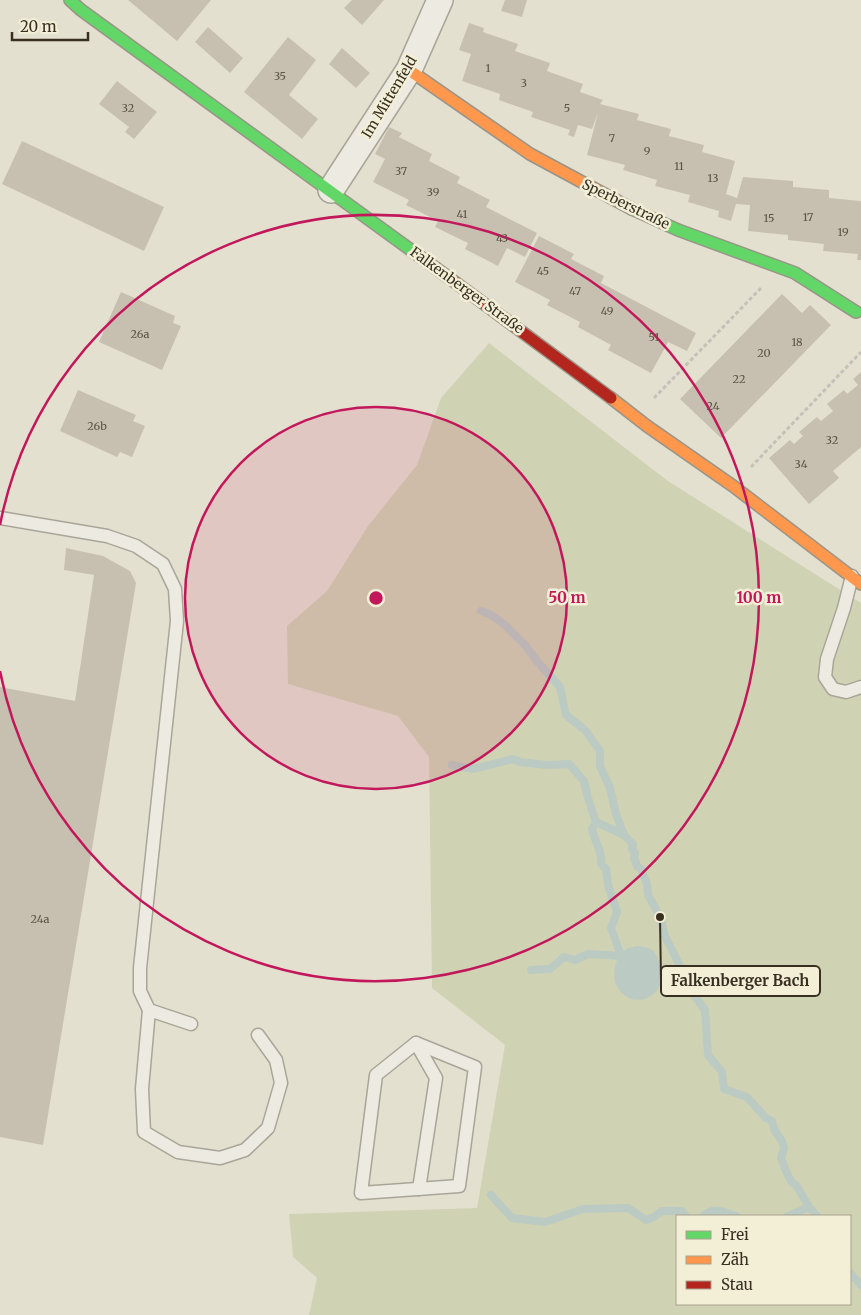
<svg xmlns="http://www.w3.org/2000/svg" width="861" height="1315" font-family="Merriweather,serif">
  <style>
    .green { fill: #d0d3b3; fill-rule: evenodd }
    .water { fill: #bbcac2 }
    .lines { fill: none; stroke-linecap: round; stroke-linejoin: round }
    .stream { stroke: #bbcac2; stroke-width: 8 }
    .building { fill: #c7c0b1 }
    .lane-casing { stroke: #a9a598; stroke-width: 15 }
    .street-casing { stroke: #a9a598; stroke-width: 28 }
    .fast-casing { stroke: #999488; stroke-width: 14 }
    .slow-casing { stroke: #999488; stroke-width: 14 }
    .jam-casing { stroke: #999488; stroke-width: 14 }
    .path { stroke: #c5c1b8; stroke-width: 3; stroke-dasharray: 4 2.5; stroke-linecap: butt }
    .lane { stroke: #eceae1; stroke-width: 12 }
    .street { stroke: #eceae1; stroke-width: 25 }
    .fast { stroke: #63d668; stroke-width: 11 }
    .slow { stroke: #ff974d; stroke-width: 11 }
    .jam { stroke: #b3261e; stroke-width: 11 }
    .ring { fill: none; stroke: #c2185b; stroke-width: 2.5 }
    .labels { text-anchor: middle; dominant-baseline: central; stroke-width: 5; stroke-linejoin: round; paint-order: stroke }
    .number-label { font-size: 11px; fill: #5c5345 }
    .street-label { font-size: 14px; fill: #382f21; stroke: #f3efd7 }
    .centre { fill: #c2185b; stroke: #f3efd7; stroke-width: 2.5 }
    .ring-label { font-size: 15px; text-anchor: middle; font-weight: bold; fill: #c2185b; stroke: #f3efd7; stroke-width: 5; stroke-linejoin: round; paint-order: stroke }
    .leader { fill: none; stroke: #382f21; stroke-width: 2 }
    .callout-dot { fill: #382f21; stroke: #f3efd7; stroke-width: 2 }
    .callout { fill: #f3efd7; stroke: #382f21; stroke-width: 2 }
    .callout-label { font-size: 15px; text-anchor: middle; font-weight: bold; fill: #382f21 }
  </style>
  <rect width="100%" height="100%" fill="#e4e0d0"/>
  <path class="green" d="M489 343 668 481 861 603V1315H309L317 1278 293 1257 289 1214 477 1208 505 1045 432 988 429 757 398 716 288 684 287 626 327 591 368 526 417 465 441 398ZM677 1216H850V1304H677Z"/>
  <path class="water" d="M637 946C650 947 655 949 659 962 660 967 663 972 662 977 660 1000 631 1009 618 988 611 977 614 957 626 949 628 948 633 947 637 946Z"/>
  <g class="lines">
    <g class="stream">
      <path d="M481 611 491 615 504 624 525 645 537 661 560 687 566 715 585 730 600 751V766L610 788 616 814 624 835 633 844 632 849 635 853 634 858 637 866 641 869 647 884 648 895 660 917 665 936 679 964 677 973 681 982 687 986 705 1010 708 1055 722 1072 724 1089 747 1097 766 1118 772 1121 775 1131 782 1141 784 1148 781 1158 786 1171 792 1183 796 1185 809 1207 817 1216"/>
      <path d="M452 765 473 769 513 759 520 762 546 765 569 764 584 781 588 798 596 822 624 835"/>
      <path d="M531 970 550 969 564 957 575 960 588 954 621 956 611 928 617 912 608 885 606 869 601 864C603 851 594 841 592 829L596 822"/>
      <path d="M491 1195 512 1218 545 1222 583 1209 628 1208 646 1220 654 1217 662 1211H682L686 1216"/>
      <path d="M703 1216C715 1206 722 1212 736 1216"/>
      <path d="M788 1216 809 1207"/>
      <path d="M850 1273 861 1285"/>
    </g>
  </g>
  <g class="building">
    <path d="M128 0H211L177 41Z"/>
    <path d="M352 0H384L362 25 344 8Z"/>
    <path d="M505 0H527L522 17 501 11Z"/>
    <path d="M469 23 484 28 483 32 518 44 515 51 550 63 547 71 583 84 580 92 603 100 600 104 639 114 637 120 671 129 669 136 704 145 702 152 735 161 726 194 737 198 743 177 793 181V187L829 190V198L861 201V260H857L858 254 823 251 824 244 788 240V235L748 231 750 205 736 204 731 221 718 217 719 211 688 202 690 195 655 186 657 180 623 170 625 165 587 155 598 113 592 129 578 125 574 137 568 135 570 130 531 117 533 112 499 100 500 94 462 81 471 54 459 50Z"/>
    <path d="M208 27 243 58 230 73 195 42Z"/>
    <path d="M288 37 316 60 289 95 318 119 302 139 244 92Z"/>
    <path d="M342 48 370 73 356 88 329 64Z"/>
    <path d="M117 81 157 112 134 139 125 132 129 127 99 104Z"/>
    <path d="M389 127 402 133 399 137 432 154 429 161 460 177 457 183 490 200 486 207 537 233 525 257 507 248 498 266 465 249 468 243 435 227 438 221 406 205 409 200 373 182 385 159 375 154Z"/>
    <path d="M22 141 164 207 144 251 2 184Z"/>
    <path d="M539 236 574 254 571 259 604 276 601 283 696 333 687 351 668 342 651 373 608 350 611 345 578 327 580 322 547 305 550 300 515 282Z"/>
    <path d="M121 292 175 316 173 323 181 326 162 370 99 342Z"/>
    <path d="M782 294 802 313 810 305 831 325 721 438 680 399Z"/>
    <path d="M861 372V447L833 471 839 478 809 504 769 458 790 440 794 444 803 436 799 432 817 417 821 421 833 411 827 404 844 390 847 394 858 385 853 379Z"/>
    <path d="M78 390 136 415 133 421 145 426 132 457 120 452 117 457 60 431Z"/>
    <path d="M66 548 103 556 130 571 136 583 43 1145 0 1137V687L75 701 94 575 64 570Z"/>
  </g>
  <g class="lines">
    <defs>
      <g id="lane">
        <path d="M0 518 107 536 136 546 163 564 175 589 177 621 140 968V991L149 1010 191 1024"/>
        <path d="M852 576 844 608 827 659 825 677 833 689 846 692 861 687"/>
        <path d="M149 1010 142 1089 144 1132 178 1152 220 1158 245 1150 268 1128 281 1083 276 1060 258 1035"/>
        <path d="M416 1043 475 1067 459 1186 361 1193 376 1075Z"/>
        <path d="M416 1043 436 1078 419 1189"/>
      </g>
      <path id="street" d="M331 190 409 70 440 0"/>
      <g id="fast">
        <path d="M70 0 81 10 448 277"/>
        <path d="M632 209 678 230 795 273 856 312"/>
      </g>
      <g id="slow">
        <path d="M409 70 530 154 632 209"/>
        <path d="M611 398 647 426 733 486 861 584"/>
      </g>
      <path id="jam" d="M448 277 611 398"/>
    </defs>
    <use href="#lane" class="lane-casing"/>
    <use href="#street" class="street-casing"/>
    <use href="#fast" class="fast-casing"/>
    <use href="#slow" class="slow-casing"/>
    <use href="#jam" class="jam-casing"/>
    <g class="path">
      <path d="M654 398 761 288"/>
      <path d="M751 467 861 352"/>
    </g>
    <use href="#lane" class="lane"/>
    <use href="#street" class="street"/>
    <use href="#fast" class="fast"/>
    <use href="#slow" class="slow"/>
    <use href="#jam" class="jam"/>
  </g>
  <circle cx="376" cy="598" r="191" fill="#c2185b" fill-opacity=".12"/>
  <g class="ring">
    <circle cx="376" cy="598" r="191"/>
    <path d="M0 525A383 383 0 1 1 0 671"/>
  </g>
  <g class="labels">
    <g class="number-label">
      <text x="488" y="68">1</text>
      <text x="280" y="76">35</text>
      <text x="524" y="83">3</text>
      <text x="128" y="108">32</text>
      <text x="567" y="108">5</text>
      <text x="612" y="138">7</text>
      <text x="647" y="151">9</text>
      <text x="679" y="166">11</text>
      <text x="401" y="171">37</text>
      <text x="713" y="178">13</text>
      <text x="433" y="192">39</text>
      <text x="462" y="214">41</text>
      <text x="808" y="217">17</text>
      <text x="769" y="218">15</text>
      <text x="843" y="232">19</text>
      <text x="502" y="238">43</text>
      <text x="543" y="271">45</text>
      <text x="575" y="291">47</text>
      <text x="607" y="311">49</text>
      <text x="140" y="334">26a</text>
      <text x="654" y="337">51</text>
      <text x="797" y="342">18</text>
      <text x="764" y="353">20</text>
      <text x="739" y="379">22</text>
      <text x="713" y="406">24</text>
      <text x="97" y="426">26b</text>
      <text x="832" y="440">32</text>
      <text x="801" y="464">34</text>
      <text x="40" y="919">24a</text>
    </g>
    <g class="street-label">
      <text transform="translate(389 97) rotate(-59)">Im Mittenfeld</text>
      <text transform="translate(626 204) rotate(26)">Sperberstraße</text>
      <text transform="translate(467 290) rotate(36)">Falkenberger Straße</text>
    </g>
  </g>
  <circle cx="376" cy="598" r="8" class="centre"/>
  <g class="ring-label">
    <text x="567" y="603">50 m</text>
    <text x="759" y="603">100 m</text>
  </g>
  <path class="leader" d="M660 917L661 981"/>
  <circle class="callout-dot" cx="660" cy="917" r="5"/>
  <rect class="callout" x="661" y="966" width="159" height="30" rx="5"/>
  <g class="callout-label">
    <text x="740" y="986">Falkenberger Bach</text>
  </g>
  <rect x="676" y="1215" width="175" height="90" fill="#f3efd7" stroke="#a8a28e"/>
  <rect x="686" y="1231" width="25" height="8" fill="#63d668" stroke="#a8a28e"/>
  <text x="721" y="1240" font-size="15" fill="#382f21">Frei</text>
  <rect x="686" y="1256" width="25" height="8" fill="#ff974d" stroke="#a8a28e"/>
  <text x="721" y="1265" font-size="15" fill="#382f21">Zäh</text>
  <rect x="686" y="1281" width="25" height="8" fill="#b3261e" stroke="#a8a28e"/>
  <text x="721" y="1290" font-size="15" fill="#382f21">Stau</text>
  <path d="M12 32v8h76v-8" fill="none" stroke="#382f21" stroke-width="2.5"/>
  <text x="20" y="32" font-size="15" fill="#382f21" stroke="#f3efd7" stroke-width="4" paint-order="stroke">20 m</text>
</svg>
